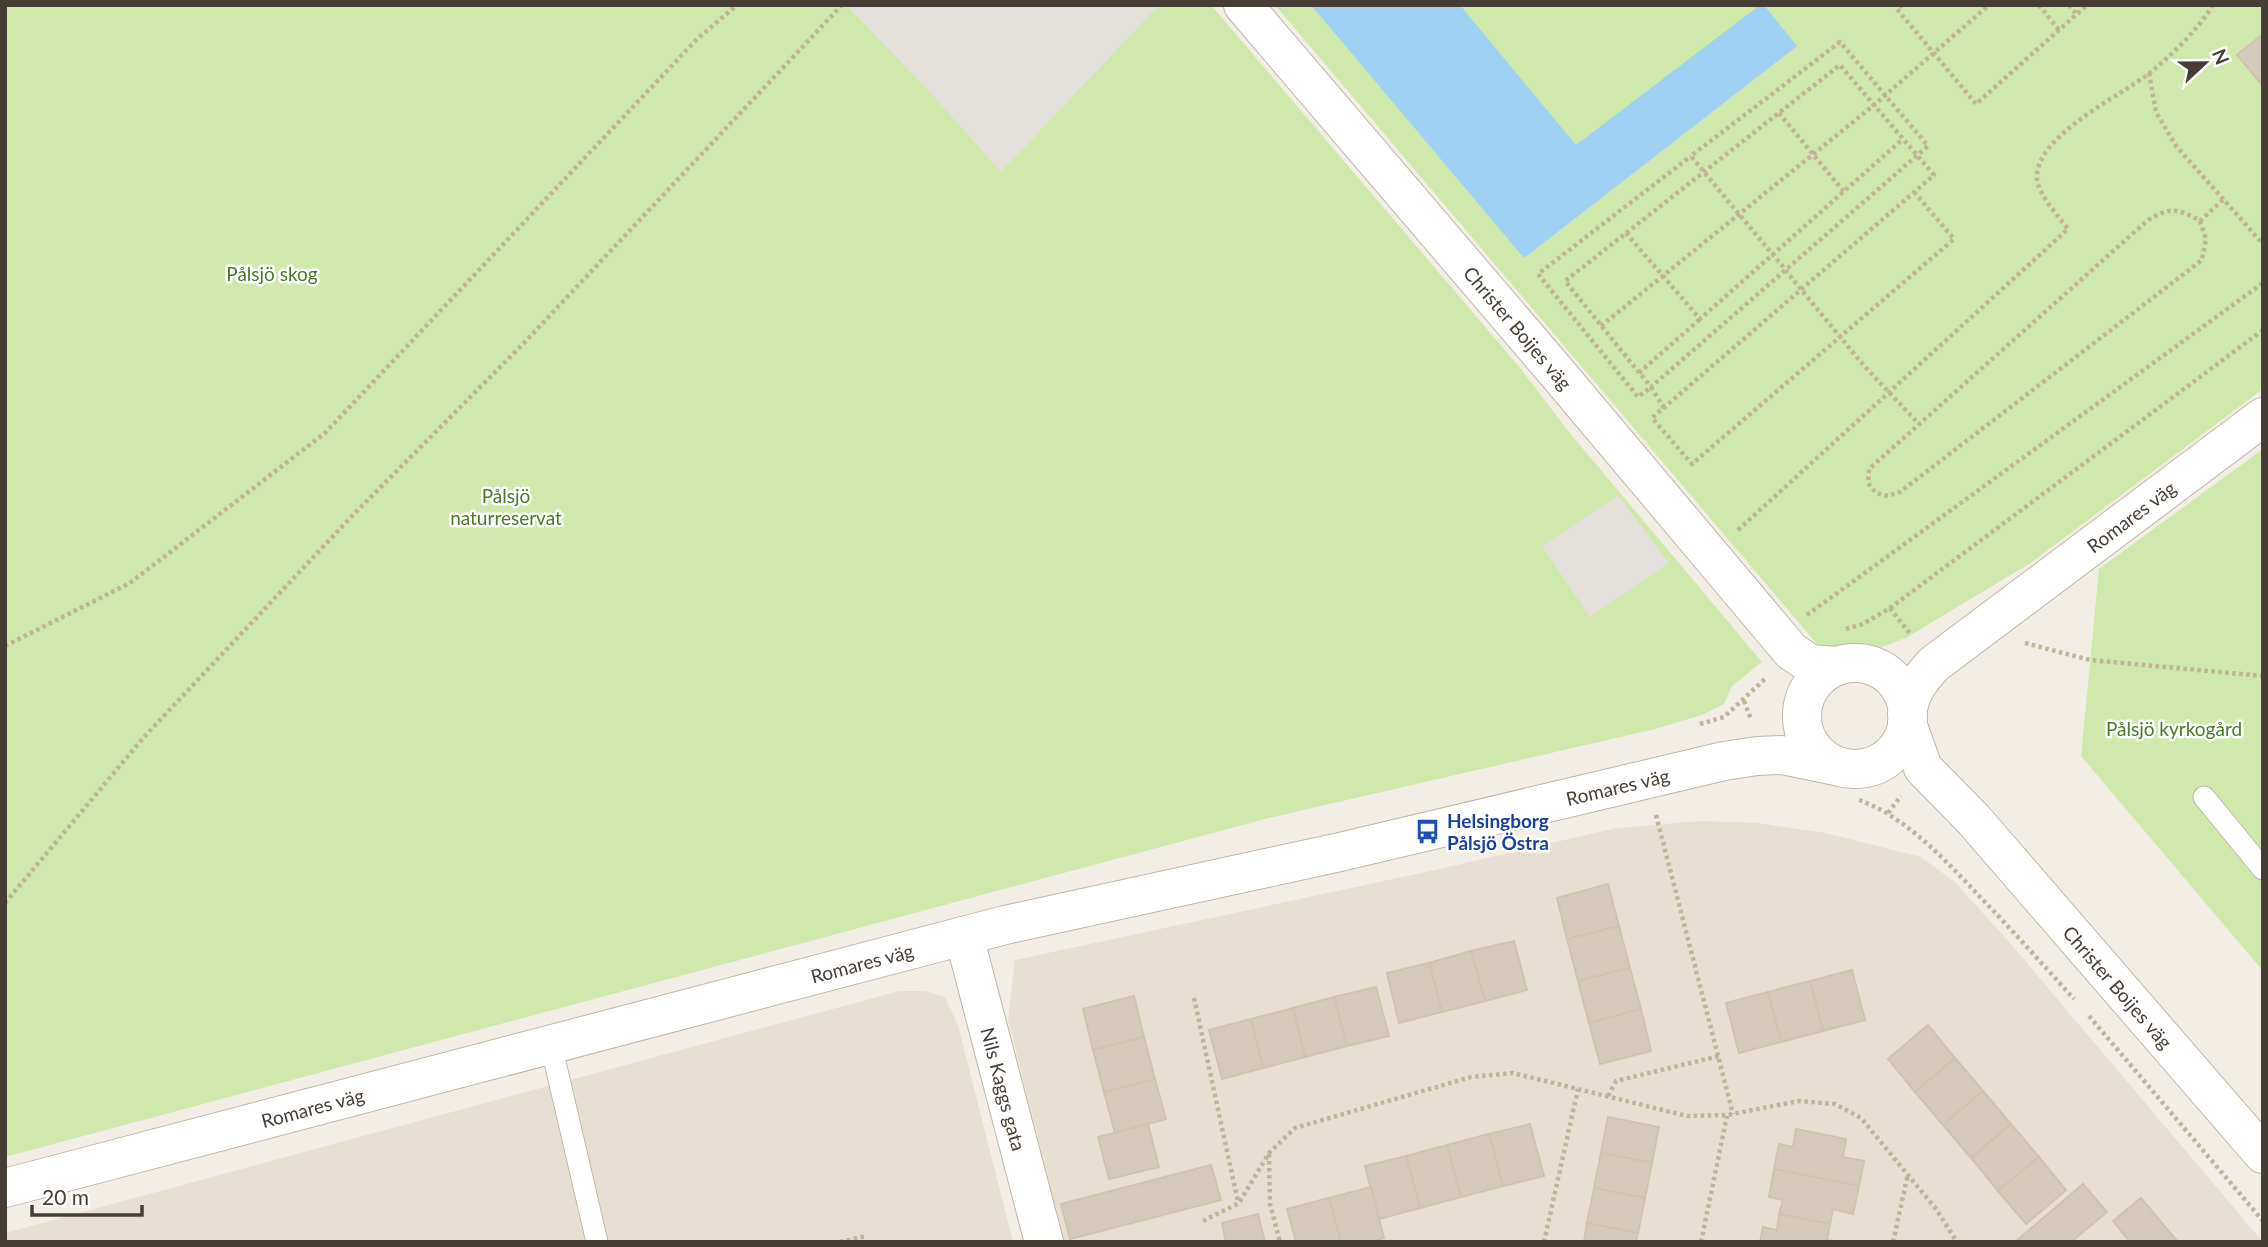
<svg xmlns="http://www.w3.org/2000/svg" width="2268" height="1247" font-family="Lato,sans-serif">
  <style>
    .residential { fill: #e7e0d2 }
    .green { fill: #cee9ab }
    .parking { fill: #e4e1dd }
    .water { fill: #9ed1f3 }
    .building { fill: #d5caba; stroke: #d0c2ad; stroke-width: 2 }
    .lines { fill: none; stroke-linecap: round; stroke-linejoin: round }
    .service-casing { stroke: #bfb6a7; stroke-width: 23 }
    .minor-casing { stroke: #bfb6a7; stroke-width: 40 }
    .tertiary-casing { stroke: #bfb6a7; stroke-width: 40 }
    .path { stroke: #c1b298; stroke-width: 4.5; stroke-dasharray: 3.5 3.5; stroke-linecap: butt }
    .service { stroke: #fff; stroke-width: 21 }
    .minor { stroke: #fff; stroke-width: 38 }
    .tertiary { stroke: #fff; stroke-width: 38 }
    .labels { text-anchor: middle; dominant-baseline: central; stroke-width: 5; stroke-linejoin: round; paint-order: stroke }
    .park-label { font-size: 19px; fill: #467a25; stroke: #fff }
    .street-label { font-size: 19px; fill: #463e34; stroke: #fff }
    .transit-label { font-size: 19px; font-weight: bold; fill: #164399; stroke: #fff; text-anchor: start }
  </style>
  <rect width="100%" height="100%" fill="#f3eee5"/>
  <g class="residential">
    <path d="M1700 821 1758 823 1826 833 1921 857 1955 882 2010 943 2263 1242H1064L1008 1020 1015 960 1435 870 1616 828Z"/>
    <path d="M899 991H925L945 997 958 1025 1013 1242H5V1233Z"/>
  </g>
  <g class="green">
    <path d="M5 5H1211L1521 369 1569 432 1762 662 1732 686 1724 704 1702 715 1655 729 1269 818 5 1157Z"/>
    <path d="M1275 5H2263V389L2032 562 1906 638 1855 657 1822 650Z"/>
    <path d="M2263 449V971L2081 756 2099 569Z"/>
  </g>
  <g class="parking">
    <path d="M846 5H1159L1001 172 929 91Z"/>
    <path d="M1618 495 1669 563 1590 617 1542 546Z"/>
  </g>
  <path class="water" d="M1311 5H1460L1576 145 1760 5H1764L1797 46 1524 258Z"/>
  <g class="building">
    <path d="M2263 34V86L2237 55Z"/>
    <path d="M1608 884 1619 926 1567 939 1557 898Z"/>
    <path d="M1619 926 1630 968 1578 981 1567 939Z"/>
    <path d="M1514 941 1527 990 1485 1001 1471 951Z"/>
    <path d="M1471 951 1485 1001 1442 1012 1429 963Z"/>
    <path d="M1429 963 1442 1012 1399 1023 1387 973Z"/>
    <path d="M1630 968 1641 1009 1589 1023 1578 981Z"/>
    <path d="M1852 970 1865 1020 1823 1031 1810 981Z"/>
    <path d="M1810 981 1823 1031 1781 1042 1768 992Z"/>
    <path d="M1376 987 1389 1036 1347 1046 1334 997Z"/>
    <path d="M1768 992 1781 1042 1739 1053 1726 1003Z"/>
    <path d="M1134 996 1144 1037 1093 1050 1083 1009Z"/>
    <path d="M1334 997 1347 1046 1305 1057 1293 1008Z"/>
    <path d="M1293 1008 1305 1057 1263 1068 1251 1019Z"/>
    <path d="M1641 1009 1651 1051 1600 1064 1589 1023Z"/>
    <path d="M1251 1019 1263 1068 1222 1079 1209 1030Z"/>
    <path d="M1928 1025 1955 1058 1915 1092 1888 1059Z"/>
    <path d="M1144 1037 1155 1079 1104 1092 1093 1050Z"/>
    <path d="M1955 1058 1983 1091 1943 1125 1915 1092Z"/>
    <path d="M1155 1079 1166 1119 1115 1133 1104 1092Z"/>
    <path d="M1983 1091 2011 1124 1971 1158 1943 1125Z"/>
    <path d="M1608 1117 1659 1127 1652 1163 1601 1153Z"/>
    <path d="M1148 1124 1159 1167 1109 1179 1098 1137Z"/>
    <path d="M1530 1124 1544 1176 1503 1186 1489 1134Z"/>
    <path d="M2011 1124 2039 1157 1998 1191 1971 1158Z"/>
    <path d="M1796 1129 1846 1139 1843 1157 1864 1161 1859 1186 1774 1169 1779 1144 1793 1147Z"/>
    <path d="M1489 1134 1503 1186 1461 1197 1447 1145Z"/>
    <path d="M1447 1145 1461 1197 1420 1208 1406 1156Z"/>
    <path d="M1601 1153 1652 1163 1645 1198 1594 1188Z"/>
    <path d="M1406 1156 1420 1208 1379 1219 1365 1166Z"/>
    <path d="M2039 1157 2066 1190 2026 1224 1998 1191Z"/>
    <path d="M1211 1165 1221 1200 1070 1239 1061 1204Z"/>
    <path d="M1774 1169 1859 1186 1853 1214 1833 1209 1830 1224 1779 1214 1783 1200 1769 1197Z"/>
    <path d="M2083 1184 2107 1212 2071 1242H2015Z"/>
    <path d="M1371 1187 1384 1238 1370 1242H1341L1329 1198Z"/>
    <path d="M1594 1188 1645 1198 1638 1233 1587 1223Z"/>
    <path d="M1329 1198 1341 1242H1296L1287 1209Z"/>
    <path d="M2141 1198 2178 1242H2130L2113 1221Z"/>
    <path d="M1258 1214 1265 1242H1226L1222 1223Z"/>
    <path d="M1779 1214 1830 1224 1827 1240 1837 1242H1760L1763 1227 1777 1230Z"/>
    <path d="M1587 1223 1638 1233 1636 1242H1584Z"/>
  </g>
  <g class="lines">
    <defs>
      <g id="service">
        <path d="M2204 797 2263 869"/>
        <path d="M551 1045 597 1242"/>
      </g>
      <g id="minor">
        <path id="s1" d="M1243 5 1558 374 1791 651 1810 664 1837 666"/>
        <path id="s2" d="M964 936 1044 1242"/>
      </g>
      <g id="tertiary">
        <circle cx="1855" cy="716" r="53"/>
        <path id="s3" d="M1907 714C1910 693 1919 680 1934 664L2263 417"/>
        <path id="s4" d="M1907 723 1923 768 1974 820 2263 1154"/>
        <path id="s5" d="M5 1188 1005 925 1340 852 1724 761 1757 756 1782 755 1840 767"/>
      </g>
    </defs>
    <use href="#service" class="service-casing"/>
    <use href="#minor" class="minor-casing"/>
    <use href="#tertiary" class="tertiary-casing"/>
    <g class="path">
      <path d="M1902 5 1897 9 1976 104 2087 5"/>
      <path d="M2039 5 2059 30"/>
      <path d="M2069 5 2077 15"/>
      <path d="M2149 73 2156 112 2176 146 2263 244"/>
      <path d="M1779 113 1844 192"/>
      <path d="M1914 192 1954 239 1692 464 1652 418 1934 175 1874 105 1989 5"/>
      <path d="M2200 221 2206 239 2202 260 1900 492 1888 496 1876 493 1868 483 1869 469 2148 220C2170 207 2178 208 2200 221L2224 199"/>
      <path d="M1626 233 1700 319 1903 139"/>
      <path d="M1601 326 1874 105 1840 65C1748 137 1657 209 1565 281 1594 316 1622 352 1651 387L1928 146 1840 42 1691 156C1722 194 1753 231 1785 269L1790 276 1865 367 1919 424"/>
      <path d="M1639 373 1700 319"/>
      <path d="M1664 408 1651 387 1638 397 1538 274 1691 156"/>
      <path d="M1738 530 2068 229C2059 217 2038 194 2037 179 2034 136 2121 96 2151 72 2172 55 2199 28 2213 5"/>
      <path d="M1890 608 1911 635"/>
      <path d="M1807 615 2263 283"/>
      <path d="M1846 629 1863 624 1890 608 2263 330"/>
      <path d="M2025 643 2090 660 2263 676"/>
      <path d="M5 646 130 583 325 433 697 39 737 5"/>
      <path d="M1744 701 1751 719"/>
      <path d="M1700 724 1724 717 1766 678"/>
      <path d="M1859 800C1908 818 1947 862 1983 900 2014 932 2044 966 2074 999"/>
      <path d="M1888 813 1901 796"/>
      <path d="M1656 815 1733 1114"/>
      <path d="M5 903 144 737 353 515 522 345 842 5"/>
      <path d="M1194 998 1238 1202"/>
      <path d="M2089 1016 2263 1221"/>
      <path d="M1608 1096 1616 1081 1719 1056"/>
      <path d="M1269 1154 1270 1204 1280 1242"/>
      <path d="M1203 1221 1239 1203 1269 1153 1295 1128 1471 1077 1513 1073 1687 1116 1727 1115 1799 1101 1835 1104 1861 1118 1936 1209 1957 1242"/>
      <path d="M840 1242 866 1236"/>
      <path d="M1544 1242 1578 1089"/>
      <path d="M1701 1242 1727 1116"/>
      <path d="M1893 1242 1908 1174"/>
    </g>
    <use href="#service" class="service"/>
    <use href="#minor" class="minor"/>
    <use href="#tertiary" class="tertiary"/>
  </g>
  <defs>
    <symbol id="bus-bare" viewBox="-9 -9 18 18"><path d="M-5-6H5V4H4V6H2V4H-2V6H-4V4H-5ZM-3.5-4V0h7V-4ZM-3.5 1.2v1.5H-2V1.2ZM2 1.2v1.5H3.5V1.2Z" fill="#1a4fb4" stroke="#fff" stroke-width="2.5" paint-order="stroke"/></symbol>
  </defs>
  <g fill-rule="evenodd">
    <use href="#bus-bare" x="1410" y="814" width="35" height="35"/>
  </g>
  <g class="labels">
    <g class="park-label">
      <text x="272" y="273">Pålsjö skog</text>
      <text x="506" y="495">Pålsjö<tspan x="506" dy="22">naturreservat</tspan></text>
      <text x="2174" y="728">Pålsjö kyrkogård</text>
    </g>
    <g class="street-label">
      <text stroke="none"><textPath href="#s1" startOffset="424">Christer Boijes väg</textPath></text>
      <text stroke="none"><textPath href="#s3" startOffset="304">Romares väg</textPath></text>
      <text stroke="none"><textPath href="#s5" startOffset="1662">Romares väg</textPath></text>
      <text stroke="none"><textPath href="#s5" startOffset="886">Romares väg</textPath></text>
      <text stroke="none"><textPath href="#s4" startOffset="341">Christer Boijes väg</textPath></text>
      <text stroke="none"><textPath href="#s2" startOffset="158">Nils Kaggs gata</textPath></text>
      <text stroke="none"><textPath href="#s5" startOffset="318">Romares väg</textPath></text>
    </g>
    <g class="transit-label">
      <text x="1447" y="820">Helsingborg<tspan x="1447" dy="22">Pålsjö Östra</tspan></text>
    </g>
  </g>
  <rect width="2268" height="1247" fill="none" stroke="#463e34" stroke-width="14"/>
  <g transform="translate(2205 63) rotate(68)" stroke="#ffffff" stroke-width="5" paint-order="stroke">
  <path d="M0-5L12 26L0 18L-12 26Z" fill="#463e34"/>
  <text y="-10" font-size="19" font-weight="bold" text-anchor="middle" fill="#463e34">N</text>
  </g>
  <path d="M32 1205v10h110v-10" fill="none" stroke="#463e34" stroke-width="3.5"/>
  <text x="42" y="1205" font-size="21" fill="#463e34" stroke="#ffffff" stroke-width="5" paint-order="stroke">20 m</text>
</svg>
